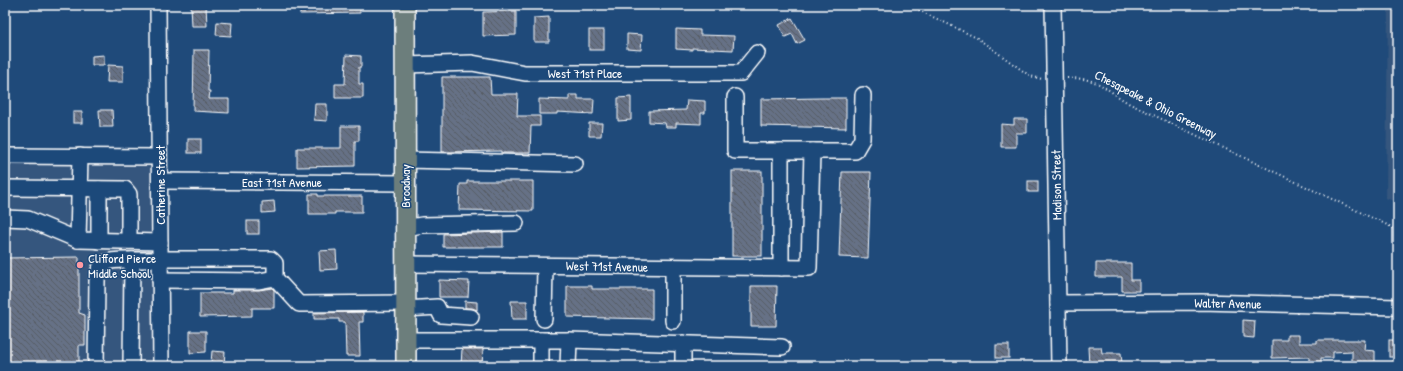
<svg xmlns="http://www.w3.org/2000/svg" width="1403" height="371" font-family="'Patrick Hand',sans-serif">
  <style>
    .built { fill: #34567e }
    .building { fill: url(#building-back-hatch); stroke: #fff }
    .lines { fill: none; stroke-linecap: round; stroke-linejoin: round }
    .minor-casing { stroke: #fff; stroke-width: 18 }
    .major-casing { stroke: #fff; stroke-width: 22 }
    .path { stroke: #fff; stroke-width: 2; stroke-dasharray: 1 3; stroke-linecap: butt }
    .minor { stroke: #1f4a7a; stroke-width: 15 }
    .major { stroke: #6c7e7c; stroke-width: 19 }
    .poi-dot { fill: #ff9aa2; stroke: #1f4a7a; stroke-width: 1.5 }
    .labels { text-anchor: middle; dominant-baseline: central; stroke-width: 3; stroke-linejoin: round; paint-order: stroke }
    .street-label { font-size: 13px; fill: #fff; stroke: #1f4a7a }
    .poi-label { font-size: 13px; fill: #fff; stroke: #1f4a7a; text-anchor: start }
  </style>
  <defs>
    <pattern id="building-back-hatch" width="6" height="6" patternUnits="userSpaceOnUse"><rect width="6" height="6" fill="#667186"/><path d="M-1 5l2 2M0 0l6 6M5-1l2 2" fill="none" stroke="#565b63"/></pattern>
  </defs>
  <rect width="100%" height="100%" fill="#1f4a7a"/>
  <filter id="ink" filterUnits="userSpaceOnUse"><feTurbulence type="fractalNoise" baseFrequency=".025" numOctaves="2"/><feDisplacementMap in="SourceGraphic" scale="8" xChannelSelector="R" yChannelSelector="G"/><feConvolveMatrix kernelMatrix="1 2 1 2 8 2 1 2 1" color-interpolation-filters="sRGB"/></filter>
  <g filter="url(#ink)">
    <g class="built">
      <path d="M1388 5H1398V203L1386 198Z"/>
      <path d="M5 162 156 163V366H5Z"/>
    </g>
    <g class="building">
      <path d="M191 5H206L207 26H192Z"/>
      <path d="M300 5H360V13L300 14Z"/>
      <path d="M516 11V35L483 36V12Z"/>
      <path d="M549 17V42H534V18Z"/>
      <path d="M792 18 805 40 797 44 792 34 785 37 779 25Z"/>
      <path d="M217 22 232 23 231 36 216 35Z"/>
      <path d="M676 29 700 30V35L734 36 733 50 692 48V50L676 49Z"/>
      <rect x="589" y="30" width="15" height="20"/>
      <path d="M627 34 642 35 641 50 627 49Z"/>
      <path d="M194 50H209L208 91H210L209 99H229V113L193 111Z"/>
      <path d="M104 55V65H92V56Z"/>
      <path d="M346 55 361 56V67H359V84H363V98H335V84H345Z"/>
      <path d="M108 65 123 66V82H107Z"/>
      <path d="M442 77H490L491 94H518L517 116H540V126H531L530 153H501V151L442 152Z"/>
      <path d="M569 95H578V99H594L593 114 557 112V114H539V99L569 100Z"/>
      <path d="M631 97V120L618 121V98Z"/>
      <path d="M822 98H846V128L761 126V99Z"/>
      <path d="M687 100 705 101V113H701V124L676 123V127H666L665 123 649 122V111L686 110Z"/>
      <path d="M315 104H327V121L314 120Z"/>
      <path d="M99 110H112L113 127H100Z"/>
      <rect x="73" y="112" width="9" height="11"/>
      <path d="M1014 119H1027V133H1016V147H1001V124L1014 125Z"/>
      <path d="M589 123H602L601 136H589Z"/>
      <path d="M341 126H359V141H355V166L297 167V148H341Z"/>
      <rect x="188" y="139" width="13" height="14"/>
      <rect x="732" y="171" width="30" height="85"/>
      <path d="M842 172H871L868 258 839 257Z"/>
      <path d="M467 181H533V211L459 210 460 184H467Z"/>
      <rect x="1028" y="181" width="10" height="11"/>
      <path d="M309 194H318V196H362V212H335V214H309Z"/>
      <path d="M274 201 275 212 262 213V202Z"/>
      <rect x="247" y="221" width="12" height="13"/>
      <path d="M503 232V247H443V234Z"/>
      <path d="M336 250 337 269 320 270 319 251Z"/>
      <path d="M79 257V313L85 315V345H79V362H69V366H5V258Z"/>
      <path d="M1096 263H1131V280H1139V291H1122V277H1096Z"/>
      <path d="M439 280 469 281 468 297H439Z"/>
      <path d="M567 286H592V289H652V319L567 317Z"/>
      <path d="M751 286H777L776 326H751Z"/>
      <path d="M272 288 274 290V308H252V316L200 317V293H233V290H259Z"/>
      <path d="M465 301 477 302V310L472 308H465Z"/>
      <path d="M511 301H527V319H512Z"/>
      <path d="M363 312V322H359L360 356H346L345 322H339V319H314V313Z"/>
      <path d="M1243 320 1255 321 1254 338 1243 337Z"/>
      <path d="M190 331H206V352L190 353Z"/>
      <path d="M1287 335H1299V343H1317V340H1365L1364 350 1375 351V366H1352V351L1333 352V358H1321V362H1309V357L1272 358V340H1287Z"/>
      <rect x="1389" y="340" width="9" height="17"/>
      <rect x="996" y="345" width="13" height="13"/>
      <path d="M1088 347H1101L1102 353H1121L1122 364 1089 366Z"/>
      <path d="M462 349H483L482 366H461Z"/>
      <path d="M212 351 225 352 224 364 211 363Z"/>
    </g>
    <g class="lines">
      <defs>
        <g id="minor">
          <path d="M158 5 161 366"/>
          <path d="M1053 5 1059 366"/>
          <path d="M405 65 472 63 525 73H741L757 53"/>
          <path d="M735 97V151H855L862 139 863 95"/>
          <path d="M5 156 159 157"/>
          <path d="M405 160 575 164"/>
          <path d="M160 181 405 183"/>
          <path d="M5 188 125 189 129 194V241"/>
          <path d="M99 189V241"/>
          <path d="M5 218 28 219 78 240 160 242"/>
          <path d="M405 228 422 225 516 223"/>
          <path d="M78 240 80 156"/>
          <path d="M160 259H271L275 263V278L299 304 406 303"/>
          <path d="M405 264 809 268 812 151"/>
          <path d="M781 268V151"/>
          <path d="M160 280 259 281 275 278"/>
          <path d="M1058 303 1201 302 1398 307"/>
          <path d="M406 309 437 307 441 315 471 317"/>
          <path d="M544 319 545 266"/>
          <path d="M673 321V267"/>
          <path d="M406 340H569L782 347"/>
          <path d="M96 366 97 281C98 258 113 260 131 260 141 260 151 260 160 260"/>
          <path d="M131 366 132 260"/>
          <path d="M541 366V340"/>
          <path d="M568 366 569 340"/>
          <path d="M683 366V343"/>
        </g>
        <path id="major" d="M405 5 406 366"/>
      </defs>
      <use href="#minor" class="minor-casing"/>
      <use href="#major" class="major-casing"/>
      <g class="path">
        <path d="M908 5 977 38 1030 76 1042 79"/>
        <path d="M1067 78C1100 78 1103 88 1130 104L1398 230"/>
      </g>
      <use href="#minor" class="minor"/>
      <use href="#major" class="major"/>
    </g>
  </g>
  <circle class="poi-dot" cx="80" cy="265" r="4"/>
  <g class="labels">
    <g class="street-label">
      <text x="585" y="73">West 71st Place</text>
      <text transform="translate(1156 104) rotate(27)">Chesapeake &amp; Ohio Greenway</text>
      <text x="282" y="182">East 71st Avenue</text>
      <text transform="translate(160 185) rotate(-90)">Catherine Street</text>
      <text transform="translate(1056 185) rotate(-91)">Madison Street</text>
      <text transform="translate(405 186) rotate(-90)">Broadway</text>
      <text transform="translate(607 266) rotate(1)">West 71st Avenue</text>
      <text transform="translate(1228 303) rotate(1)">Walter Avenue</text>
    </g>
    <g class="poi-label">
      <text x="88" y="258">Clifford Pierce<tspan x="88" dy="15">Middle School</tspan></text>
    </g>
  </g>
  <rect width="1403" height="371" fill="none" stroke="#1f4a7a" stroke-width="20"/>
  <rect x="10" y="10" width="1383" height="351" fill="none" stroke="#fff" stroke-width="1.5" filter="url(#ink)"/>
</svg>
